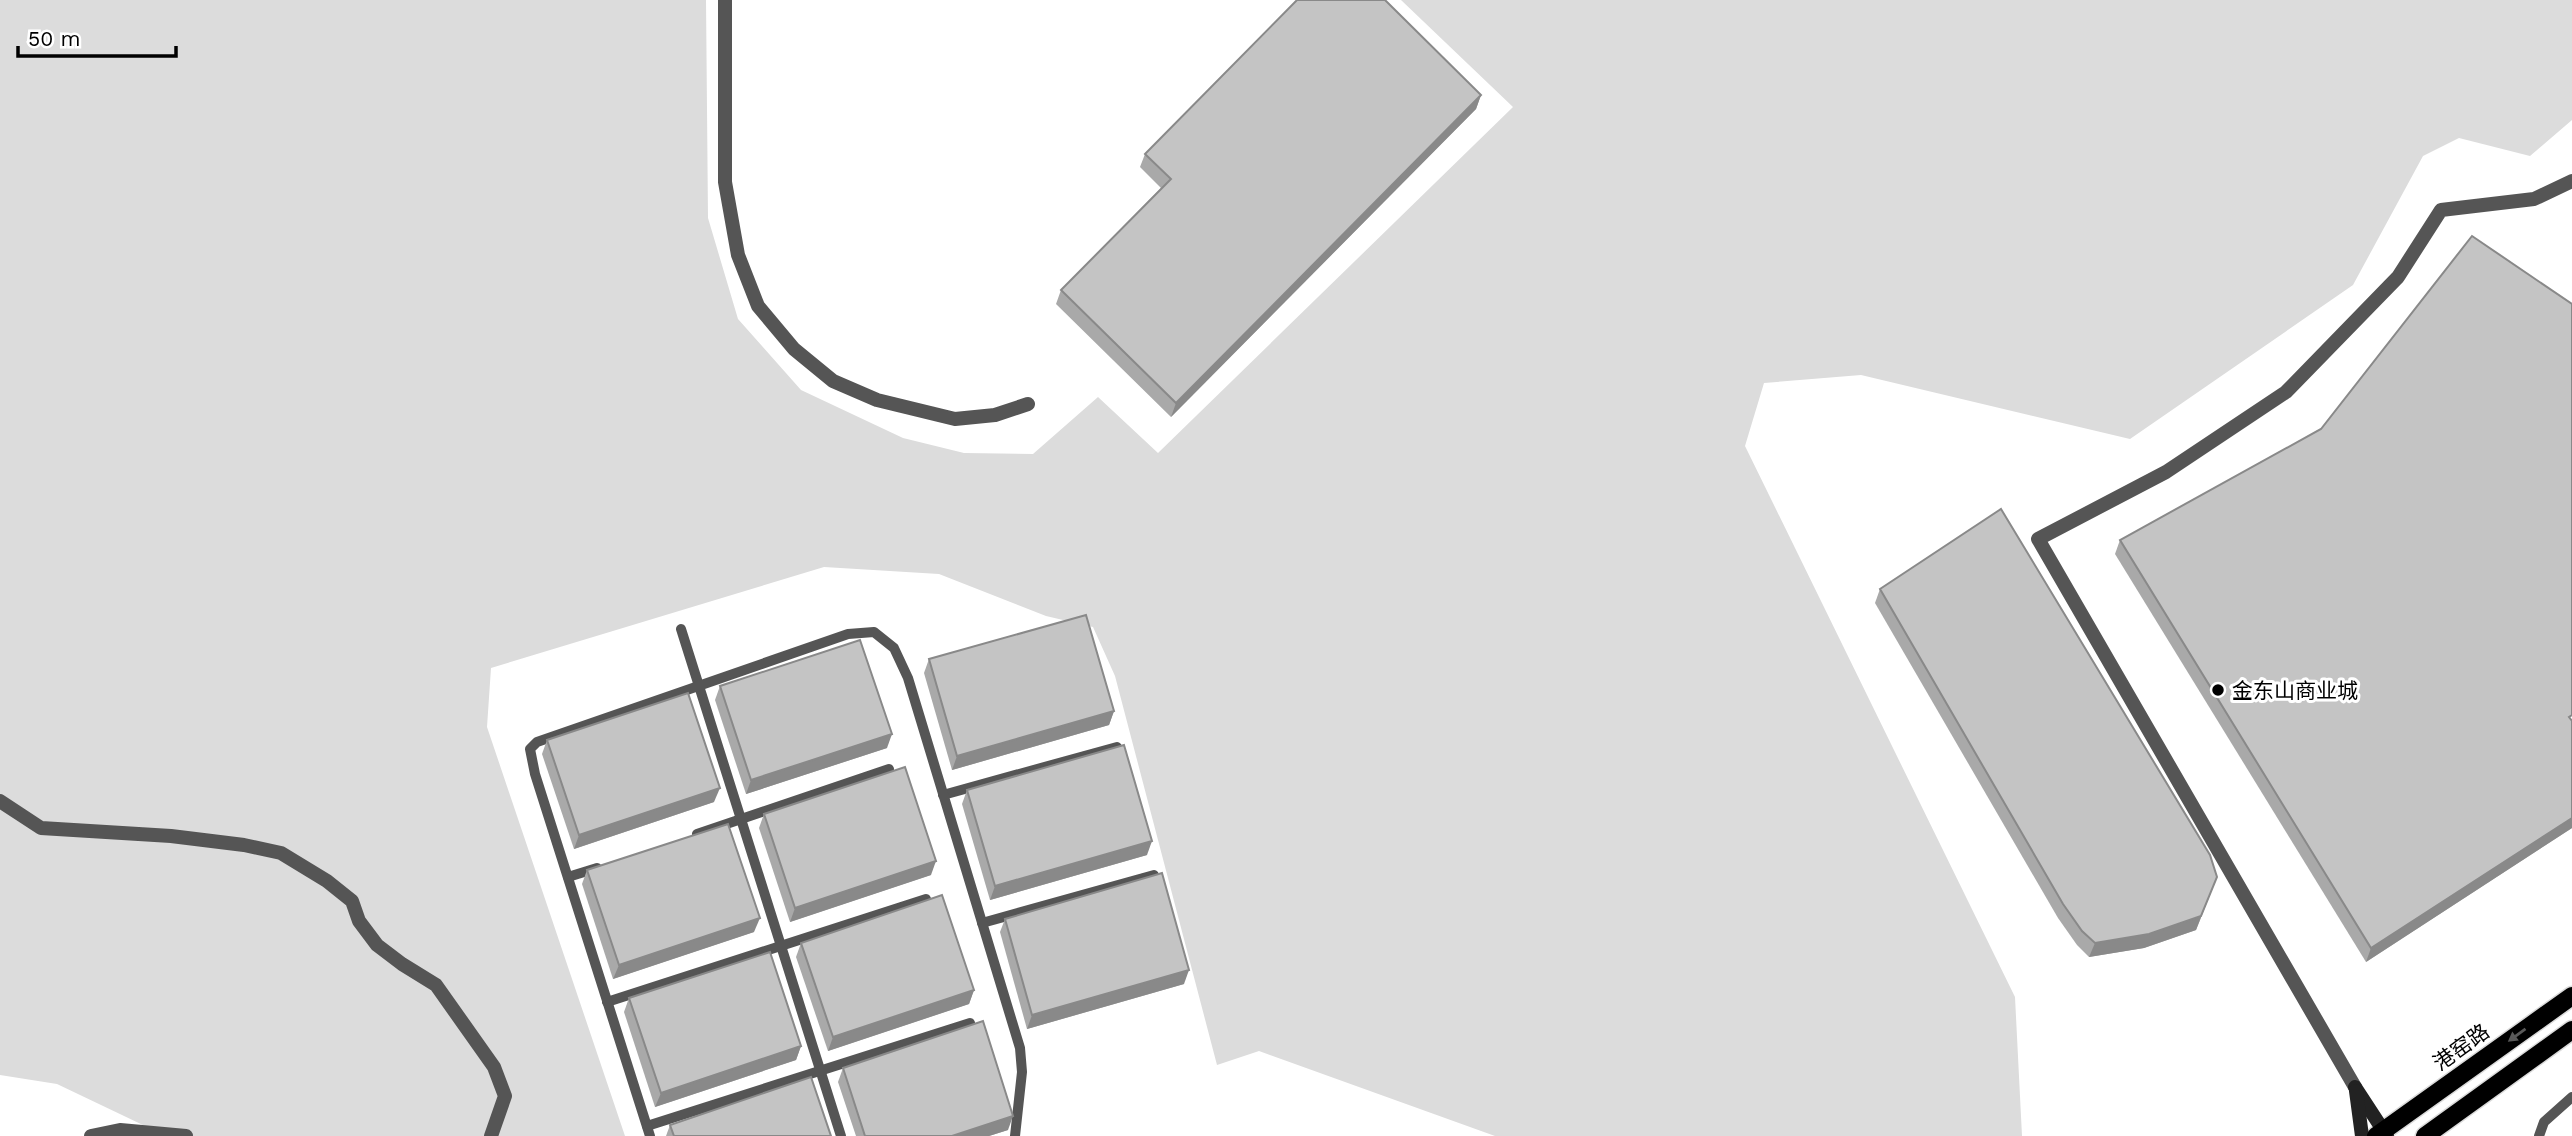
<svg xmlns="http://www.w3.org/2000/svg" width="2572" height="1136" font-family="'Work Sans','Noto Sans SC',sans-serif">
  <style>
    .green { fill: #dcdcdc }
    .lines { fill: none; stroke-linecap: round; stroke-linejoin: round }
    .primary-casing { stroke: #dbdbdb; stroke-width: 21 }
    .lane { stroke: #555; stroke-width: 10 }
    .street { stroke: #555; stroke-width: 14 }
    .secondary { stroke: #222; stroke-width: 14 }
    .primary { stroke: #000; stroke-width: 18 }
    .wall { fill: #a9a9a9 }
    .shaded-wall { fill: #898989 }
    .building { fill: #c4c4c4; stroke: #898989; stroke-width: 2 }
    .oneway { fill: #595959 }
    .poi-dot { fill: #000; stroke: #fff; stroke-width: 2.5 }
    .labels { text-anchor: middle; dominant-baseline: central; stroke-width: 6; stroke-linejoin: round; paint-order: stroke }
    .poi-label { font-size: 21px; fill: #000; stroke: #fff; text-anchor: start }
    .street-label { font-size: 21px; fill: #000; stroke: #fff }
  </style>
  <rect width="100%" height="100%" fill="#fff"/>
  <path class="green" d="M0 0H706L708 218 738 319 801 390 903 438 964 453 1033 454 1098 397 1158 453 1513 107 1401 0H2572V120L2530 156 2459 138 2423 156 2353 285 2130 439 1861 375 1764 383 1745 446 2015 997 2022 1136H1495L1259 1051 1217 1065 1115 676 1093 627 1046 616 939 574 824 567 491 668 487 727 625 1136H166L57 1084 0 1075Z"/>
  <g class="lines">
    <defs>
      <g id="primary">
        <path d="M2376 1136 2572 996"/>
        <path d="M2425 1136 2572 1030"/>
      </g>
    </defs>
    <use href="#primary" class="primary-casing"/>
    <g class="lane">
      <path d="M681 629 841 1136"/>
      <path d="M943 795 1117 747"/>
      <path d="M697 834 889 769"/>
      <path d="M568 877 597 868"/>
      <path d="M982 923 1154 875"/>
      <path d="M607 1002 926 899"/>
      <path d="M647 1126 970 1023"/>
      <path d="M650 1136 535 774 530 749 537 742 848 634 874 632 894 648 908 678 1020 1048 1022 1072 1015 1136"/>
      <path d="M2539 1136 2544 1122 2572 1097"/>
    </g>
    <g class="street">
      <path d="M725 0V182L738 255 758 306 794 349 833 381 877 400 955 419 995 415 1028 404"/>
      <path d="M0 801 41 828 171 836 244 845 281 853 327 881 352 901 359 921 377 945 402 964 436 985 494 1067 505 1096 491 1136"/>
      <path d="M2355 1087 2038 539 2166 472 2286 392 2398 277 2441 210 2534 199 2572 181"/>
      <path d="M91 1136 120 1130 186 1136"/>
    </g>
    <g class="secondary">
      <path d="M2355 1087 2387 1136"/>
      <path d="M2356 1091 2362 1136"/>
    </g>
    <use href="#primary" class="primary"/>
  </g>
  <g class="wall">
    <path d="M1481 95 1476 109 1171 417 1056 304 1061 290 1161 188 1140 167 1145 154Z"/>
    <path d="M2120 540 2572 828 2366 962 2115 554Z"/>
    <path d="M1880 589 2217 877 2196 930 2144 948 2089 957 2077 945 2058 918 1875 603Z"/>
    <path d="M929 659 1114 711 1109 725 952 770 924 673Z"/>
    <path d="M720 686 887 748 746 794 715 700Z"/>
    <path d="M547 740 714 802 574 849 542 754Z"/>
    <path d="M967 790 1147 855 990 900 962 804Z"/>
    <path d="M764 814 931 875 790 922 759 828Z"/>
    <path d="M587 870 754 932 613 979 582 884Z"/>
    <path d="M1005 919 1184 984 1027 1029 1000 932Z"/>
    <path d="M801 943 974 990 969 1004 828 1051 796 957Z"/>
    <path d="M629 998 801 1046 796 1060 655 1107 624 1012Z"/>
    <path d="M843 1068 1008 1130 989 1136H856L838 1082Z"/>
    <path d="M670 1125 831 1136H666Z"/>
  </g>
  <g class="shaded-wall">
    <path d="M1481 95 1476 109 1171 417 1176 403Z"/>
    <path d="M1114 711 1109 725 952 770 957 756Z"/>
    <path d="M892 734 887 748 746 794 751 780Z"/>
    <path d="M720 788 714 802 574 849 579 835Z"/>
    <path d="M2572 818V828L2366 962 2371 948Z"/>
    <path d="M1152 841 1147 855 990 900 995 886Z"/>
    <path d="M936 861 931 875 790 922 795 908Z"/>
    <path d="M2217 877 2196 930 2144 948 2089 957 2095 943Z"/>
    <path d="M760 918 754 932 613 979 619 965Z"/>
    <path d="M1189 970 1184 984 1027 1029 1032 1015Z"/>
    <path d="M974 990 969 1004 828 1051 833 1037Z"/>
    <path d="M801 1046 796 1060 655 1107 661 1093Z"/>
    <path d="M1013 1116 1008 1130 989 1136H952Z"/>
  </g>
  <g class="building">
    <path d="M1297 0H1385L1481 95 1176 403 1061 290 1171 179 1145 154Z"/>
    <path d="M2472 236 2572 304V715L2569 717 2572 721V818L2371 948 2120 540 2321 429Z"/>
    <path d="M2001 509 2210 855 2217 877 2201 916 2149 934 2095 943 2082 931 2063 904 1880 589Z"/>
    <path d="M1086 615 1114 711 957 756 929 659Z"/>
    <path d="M860 640 892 734 751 780 720 686Z"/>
    <path d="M688 693 720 788 579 835 547 740Z"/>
    <path d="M1124 745 1152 841 995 886 967 790Z"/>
    <path d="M905 767 936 861 795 908 764 814Z"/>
    <path d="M728 824 760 918 619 965 587 870Z"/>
    <path d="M1162 873 1189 970 1032 1015 1005 919Z"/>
    <path d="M942 895 974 990 833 1037 801 943Z"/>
    <path d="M770 952 801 1046 661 1093 629 998Z"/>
    <path d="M983 1021 1013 1116 952 1136H865L843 1068Z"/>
    <path d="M811 1077 831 1136H674L670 1125Z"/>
  </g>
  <defs><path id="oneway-solid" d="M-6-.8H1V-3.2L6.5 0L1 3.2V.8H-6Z" transform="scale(1.75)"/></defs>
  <use class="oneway" href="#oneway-solid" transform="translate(2517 1035) rotate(144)"/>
  <circle class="poi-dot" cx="2218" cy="690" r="7"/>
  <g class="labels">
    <g class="poi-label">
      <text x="2232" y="690">金东山商业城</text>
    </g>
    <g class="street-label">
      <text transform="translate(2461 1047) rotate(-36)">港窑路</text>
    </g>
  </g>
  <path d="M18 46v10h158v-10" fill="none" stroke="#000000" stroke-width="3.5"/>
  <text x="28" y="46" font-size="21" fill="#000000" stroke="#ffffff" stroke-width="5" paint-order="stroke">50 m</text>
</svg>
